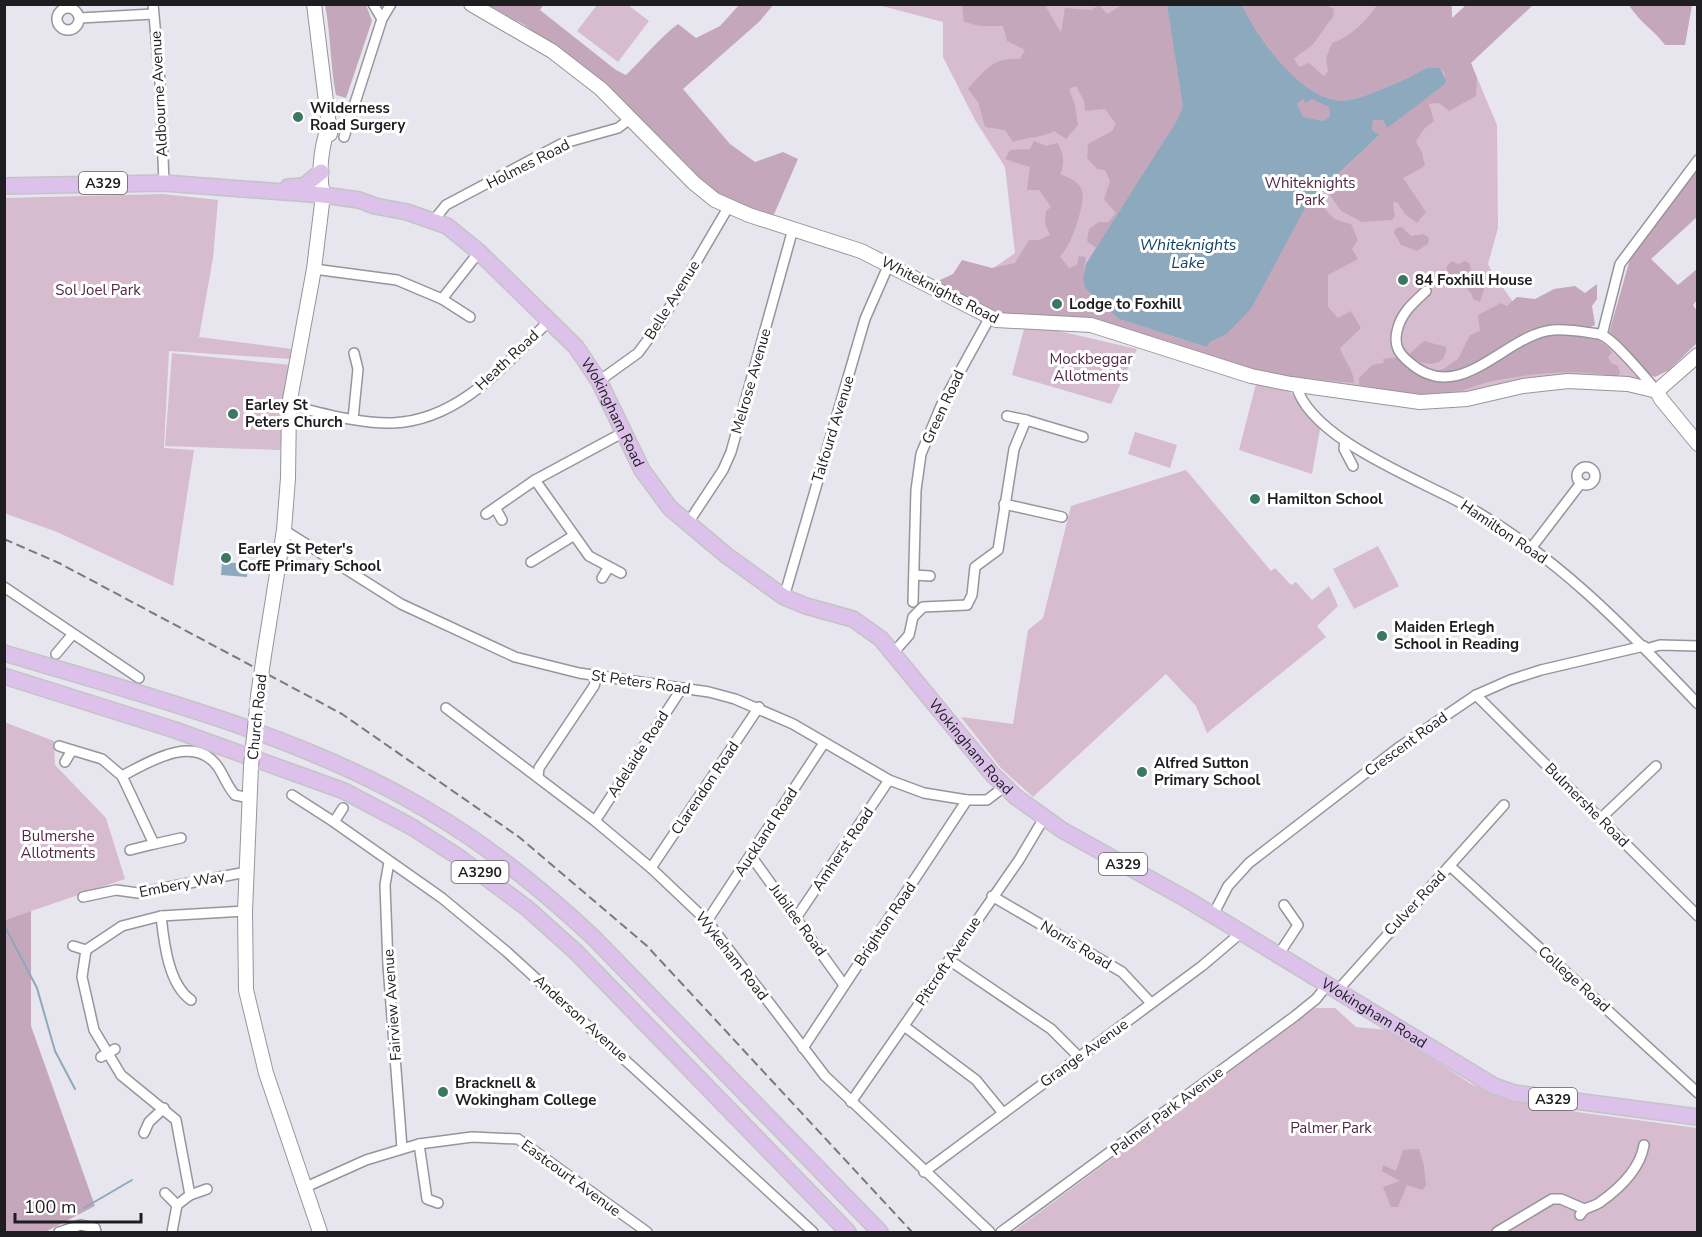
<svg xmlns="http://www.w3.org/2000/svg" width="1702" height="1237" font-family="'Nunito Sans',sans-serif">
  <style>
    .green { fill: #d6bcce }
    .forest { fill: #c5a7bc }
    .water { fill: #8ca9be; fill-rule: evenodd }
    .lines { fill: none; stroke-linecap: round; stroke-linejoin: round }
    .stream { stroke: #8ca9be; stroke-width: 2 }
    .street-casing { stroke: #96959c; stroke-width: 12 }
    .secondary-casing { stroke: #96959c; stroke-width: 16 }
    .primary-casing { stroke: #c4c4c5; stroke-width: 18 }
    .street { stroke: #fff; stroke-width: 9 }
    .secondary { stroke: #fff; stroke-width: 14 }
    .primary { stroke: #dcc1eb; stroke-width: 15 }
    .rail { stroke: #79787e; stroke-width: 2; stroke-dasharray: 9 4.5; stroke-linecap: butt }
    .secondary-bridge-casing { stroke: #96959c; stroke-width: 16; stroke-linecap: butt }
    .secondary-bridge { stroke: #fff; stroke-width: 14 }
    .poi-dot { fill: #3b7863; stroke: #fff; stroke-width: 2 }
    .labels { text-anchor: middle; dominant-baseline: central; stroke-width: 6; stroke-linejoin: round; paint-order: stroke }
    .shield { fill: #fff; stroke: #626264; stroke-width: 1.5 }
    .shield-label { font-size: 14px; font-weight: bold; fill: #1e1e21 }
    .street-label { font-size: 15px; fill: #1e1e21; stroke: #fff }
    .poi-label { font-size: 15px; font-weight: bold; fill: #1e1e21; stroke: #fff; text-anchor: start }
    .park-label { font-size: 15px; fill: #502846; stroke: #fff }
    .water-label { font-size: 16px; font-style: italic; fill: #124463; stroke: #fff }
  </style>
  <rect width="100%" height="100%" fill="#e7e6ee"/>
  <g class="green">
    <path d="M597 5H628L649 21 618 62 577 31Z"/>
    <path d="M878 5H1452V18L1497 125 1498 228 1488 264 1492 272 1513 302 1602 335 1652 385 1628 380 1468 397 1423 398 1302 380 958 293 1015 253 1005 167 975 120 943 57V22Z"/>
    <path d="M163 194 218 200 213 258 199 337 292 349 290 359 169 351 164 448 194 450 173 586 57 532 4 513 5 198Z"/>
    <path d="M1024 329H1050L1137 349 1111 404 1012 375Z"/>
    <path d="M172 353 291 365 280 450 165 446Z"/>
    <path d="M1257 380 1290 392 1320 429 1312 474 1239 450Z"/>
    <path d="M1135 432 1177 445 1170 468 1128 454Z"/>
    <path d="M1186 470 1271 571 1275 568 1291 585 1296 582 1312 600 1329 586 1338 606 1317 626 1326 637 1207 733 1196 706 1166 674 1033 797 1001 768 961 717 1013 724 1028 630 1043 618 1071 506Z"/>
    <path d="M1378 546 1399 586 1354 609 1333 569Z"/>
    <path d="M4 722 54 741 55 765 106 818 125 879 5 920Z"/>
    <path d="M1315 1008H1335L1356 1027 1388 1030 1471 1084 1491 1091 1520 1101 1577 1112 1697 1128V1232H1013Z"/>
  </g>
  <g class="forest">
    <path d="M1324 4 1334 9 1333 17C1325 26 1320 36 1313 44 1308 50 1299 53 1294 59L1299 67 1309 63 1324 76 1328 71 1326 58 1332 43C1352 36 1366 21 1377 5H1451L1452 18 1466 5H1533L1471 63 1477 78 1476 96 1449 111 1439 103 1429 104 1434 121 1424 129 1416 141 1422 153 1425 166 1403 178 1426 212 1417 223 1405 214 1397 202 1393 203 1395 216 1392 220 1362 222 1341 211 1325 188 1378 136 1372 130 1373 120H1383L1387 127 1444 85 1445 74 1440 68H1427C1406 79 1373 95 1350 100 1307 109 1257 38 1242 5Z"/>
    <path d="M325 5H366L372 21 346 98 336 95C330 64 331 35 325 5Z"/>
    <path d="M484 5H543L540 10 616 70 626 75C644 58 658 39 678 24L696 38 720 26 739 5H773L760 21 683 89 730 144 755 162 783 152 798 159 772 219 709 190 607 84 523 24Z"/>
    <path d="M962 5H1045L1061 33 1065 8 1091 10 1099 5 1107 14 1122 5H1167L1183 107 1179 119 1096 248 1087 241 1089 229 1099 222H1108L1116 213 1104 199 1110 181 1105 170 1097 169 1087 158 1088 144 1112 131 1116 124 1105 109 1085 111 1084 101 1076 86 1069 89 1075 105 1078 125 1066 139 1054 131C1042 138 1027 137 1013 142L1005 130 985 127 978 102 968 89C985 70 993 57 1020 59L1025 50 1007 41 1003 26H980L964 22Z"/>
    <path d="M1629 5H1692L1685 45H1665C1652 28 1641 24 1629 5Z"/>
    <path d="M1303 99 1305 103 1312 99 1329 107 1330 116 1325 121 1303 117 1297 104Z"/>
    <path d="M1034 141 1046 146 1057 143C1064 151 1065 166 1060 174 1069 178 1079 181 1082 191 1086 203 1070 249 1060 256L1069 268 1077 265 1079 256 1086 257 1083 277 1085 288 1119 319 1207 347 1210 342 1227 334 1251 309 1308 203 1318 194C1324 211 1332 221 1351 224L1358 240 1352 249 1358 259 1328 275V307L1338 318 1351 311 1361 328 1340 348C1344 360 1354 371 1354 383L1251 373 1115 329 991 315 938 281 953 274 962 260 992 268 1015 263 1029 240H1039L1050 235 1045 224 1046 211 1051 207 1039 190H1027L1030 167 1005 159 1010 150 1030 149Z"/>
    <path d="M1697 162V217L1651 259 1678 285 1697 269V300L1693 305 1697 311V343L1669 370 1655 377 1650 375 1609 333 1630 259 1649 229 1671 205Z"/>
    <path d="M1402 227 1411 236 1423 234 1429 238 1428 244 1417 251 1401 245 1394 233 1396 228Z"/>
    <path d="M1451 261 1458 264 1465 261 1470 264 1471 272 1485 286 1480 302 1473 299C1472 286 1452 281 1446 268Z"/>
    <path d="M1597 284V299L1592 306 1595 325 1586 329C1593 339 1606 342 1612 353L1608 357 1611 363 1618 366 1620 373 1617 377C1577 368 1534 373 1493 381 1473 385 1456 395 1435 397 1408 398 1385 389 1359 385V378L1372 365 1384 363 1383 359 1398 357 1403 363 1417 369 1437 373 1458 359 1470 335 1480 331 1478 315 1501 303 1507 306 1517 297 1535 299 1554 289 1575 286 1585 293Z"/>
    <path d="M1424 341 1446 347C1447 368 1424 366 1411 358L1410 353Z"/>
    <path d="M31 911V1026L95 1206 45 1232H5V920Z"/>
    <path d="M1419 1149 1424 1166 1426 1186 1422 1190 1407 1185 1398 1207H1391L1383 1187 1400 1181 1382 1171 1383 1165 1396 1171 1403 1150Z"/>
  </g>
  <g class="water">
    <path d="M1167 5H1242C1257 38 1307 109 1350 100 1373 95 1406 79 1427 68H1440L1446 80 1444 85 1387 128 1383 120H1373L1372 130 1379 135 1308 203 1251 309 1227 334 1210 342 1207 347 1119 319 1085 288 1083 277 1086 264 1096 248 1178 119 1183 107ZM1303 99 1305 103 1312 99 1329 107 1330 116 1324 121 1303 117 1297 104Z"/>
    <path d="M222 562 248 564 247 577 221 575Z"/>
  </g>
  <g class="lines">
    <g class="stream">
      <path d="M4 925 37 988 55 1051 75 1089"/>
      <path d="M84 1208 132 1180"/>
    </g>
    <defs>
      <g id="street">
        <path d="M153 4 160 82 164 183"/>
        <path d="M373 4 382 19"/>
        <circle cx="68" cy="19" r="11"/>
        <path d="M80 18 153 14"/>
        <path d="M344 137 382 19 391 4"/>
        <path d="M434 220 446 205 561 144 618 128 630 119"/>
        <path d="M314 269 397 280 442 299 479 252"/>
        <path d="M1426 291C1413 303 1401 313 1397 331 1394 345 1398 353 1409 362 1460 408 1505 334 1553 330 1568 329 1585 332 1599 334 1613 337 1646 379 1657 391"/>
        <path d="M442 299 470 317"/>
        <path d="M1602 335 1620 264 1698 160"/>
        <path d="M599 381 638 353 661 322 729 206"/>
        <path d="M1296 385C1310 439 1418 479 1463 504 1554 553 1627 629 1698 704"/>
        <path d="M289 405C322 413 359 424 393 423 461 420 506 363 550 320"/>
        <path d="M353 419 358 369 354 353"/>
        <path d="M1026 420 1083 437"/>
        <path d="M1345 441 1344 449 1353 466"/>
        <circle cx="1586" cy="476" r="9"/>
        <path d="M535 480 589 556 621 573"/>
        <path d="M1004 504 1062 517"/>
        <path d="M496 509 502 520"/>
        <path d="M486 514 535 480 624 432"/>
        <path d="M688 523 723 470 731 452 793 229"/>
        <path d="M284 530 401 604 515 657 579 673 709 692 735 699 793 724 889 780 924 793 967 800H987L1004 787"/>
        <path d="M1532 547 1581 483"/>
        <path d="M531 562 573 536"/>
        <path d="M914 575 930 576"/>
        <path d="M602 578 609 567"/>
        <path d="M4 587 139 678"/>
        <path d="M784 597 865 319 889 264"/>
        <path d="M913 602 916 490 921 454 941 406 990 317"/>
        <path d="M1646 649 1660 645 1698 646"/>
        <path d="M894 652 909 635 913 617 923 607 967 605 972 595 975 567 998 550 1014 449 1026 420 1007 416"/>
        <path d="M56 654 72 635"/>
        <path d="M1476 695 1698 916"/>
        <path d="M446 708 595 821 651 868 707 921 825 1076 990 1232"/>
        <path d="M59 746 72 750"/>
        <path d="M65 762 72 750 102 759 122 776C149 762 194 733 218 767 224 776 227 786 235 795L250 798"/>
        <path d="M122 776 154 844 130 850"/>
        <path d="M538 777 539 768 594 686 597 676"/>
        <path d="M292 795 334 822"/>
        <path d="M343 808 334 822 442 898 507 952 813 1232"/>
        <path d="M1600 819 1656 766"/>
        <path d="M595 821 682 688"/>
        <path d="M154 844 181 838"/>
        <path d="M751 856 844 985"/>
        <path d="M389 862 385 885 388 965 402 1148"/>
        <path d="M1450 866 1698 1093"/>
        <path d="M651 868 759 707"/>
        <path d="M992 896 1122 972 1151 1003"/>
        <path d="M83 897 116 890 138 893 246 872"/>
        <path d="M1213 915 1228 886 1249 863 1398 748 1476 695 1510 680 1541 670 1644 646"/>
        <path d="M161 916C164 942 168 984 191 1000"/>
        <path d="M796 918 889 780"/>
        <path d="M707 921 824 743"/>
        <path d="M73 946 86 950 122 926 161 916 245 911"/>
        <path d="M86 950 82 977 94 1030 121 1075 176 1120 190 1195 177 1205 172 1232"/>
        <path d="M1279 954 1298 925 1284 905"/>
        <path d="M949 960 1051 1029 1079 1057"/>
        <path d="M1338 990 1504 805"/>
        <path d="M904 1026 976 1080 1003 1113"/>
        <path d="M803 1048 967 800"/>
        <path d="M101 1057 115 1049"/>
        <path d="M851 1102 1019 860 1044 818"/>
        <path d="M144 1133 149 1122 164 1108"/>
        <path d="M419 1144 427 1199 438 1203"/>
        <path d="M924 1172 1202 966 1242 932"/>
        <path d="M306 1187 366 1160 419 1144 472 1137 518 1139 647 1232"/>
        <path d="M165 1193 177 1205"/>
        <path d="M190 1195 207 1189"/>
        <path d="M1580 1215C1585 1206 1591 1208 1599 1203 1619 1189 1640 1169 1644 1145"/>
        <path d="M59 1232 81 1225 95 1228 96 1232"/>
        <path d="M1001 1232 1295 1016 1316 999 1328 984"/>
        <path d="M1497 1232 1552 1199H1561L1584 1209"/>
      </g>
      <g id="secondary">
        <path d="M314 4 330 134"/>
        <path d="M471 4 552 51 601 89 694 183 715 200 749 215 861 251 996 320 1091 325 1251 376 1291 384 1420 402 1467 399 1523 386 1568 381 1628 384 1657 391"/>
        <path d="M1657 391 1661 399 1698 444"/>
        <path d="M1657 391 1698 355"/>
        <path d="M264 655 284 530 288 478 289 405 314 269 323 195C318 174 321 148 328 128"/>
        <path d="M256 718 258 696"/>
        <path d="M251 766 245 911 246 990 266 1073 320 1232"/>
      </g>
      <g id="primary">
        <path id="s1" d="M4 186 164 183 323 195 359 200 375 206 407 212 447 226 479 252 576 347 599 381 642 470 670 508 726 555 784 597 806 606 853 619 881 639 993 775 1016 797 1062 830 1188 900 1494 1086 1514 1093 1698 1117"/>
        <path d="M288 187 304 186 321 172"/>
        <path d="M4 653C144 695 301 735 427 810 487 845 542 889 593 937L880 1232"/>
        <path d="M4 676 175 730 344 791 412 827 457 856 527 908 576 952 848 1232"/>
      </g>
    </defs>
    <use href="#street" class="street-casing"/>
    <use href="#secondary" class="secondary-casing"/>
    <use href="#primary" class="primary-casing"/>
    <use href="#street" class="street"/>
    <use href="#secondary" class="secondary"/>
    <use href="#primary" class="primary"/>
    <path class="rail" d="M4 539 59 563 342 714 519 837 647 946 912 1232"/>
    <defs>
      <g id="secondary-bridge">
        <path d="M258 696 264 655"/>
        <path d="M251 766 256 718"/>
      </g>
    </defs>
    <use href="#secondary-bridge" class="secondary-bridge-casing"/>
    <use href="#secondary-bridge" class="secondary-bridge"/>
  </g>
  <g class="poi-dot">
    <circle cx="298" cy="117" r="6"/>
    <circle cx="1403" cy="280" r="6"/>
    <circle cx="1057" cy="304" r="6"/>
    <circle cx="233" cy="414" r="6"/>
    <circle cx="1255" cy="499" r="6"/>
    <circle cx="226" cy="558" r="6"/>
    <circle cx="1382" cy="636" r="6"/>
    <circle cx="1142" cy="772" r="6"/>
    <circle cx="443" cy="1092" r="6"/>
  </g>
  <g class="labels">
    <g class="shield">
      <rect x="79" y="172" width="48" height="22" rx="4.5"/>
      <rect x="1099" y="853" width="48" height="22" rx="4.5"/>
      <rect x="451.5" y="861" width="57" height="22" rx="4.5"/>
      <rect x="1529" y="1088" width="48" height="22" rx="4.5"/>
    </g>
    <g class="shield-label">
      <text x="103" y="183">A329</text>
      <text x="1123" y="864">A329</text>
      <text x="480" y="872">A3290</text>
      <text x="1553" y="1099">A329</text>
    </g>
    <g class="street-label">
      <text transform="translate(159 94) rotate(-93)">Aldbourne Avenue</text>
      <text transform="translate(528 164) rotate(-27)">Holmes Road</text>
      <text transform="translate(940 290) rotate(27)">Whiteknights Road</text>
      <text transform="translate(672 300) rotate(-58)">Belle Avenue</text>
      <text transform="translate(507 360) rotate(-43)">Heath Road</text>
      <text transform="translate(751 381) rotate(-74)">Melrose Avenue</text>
      <text transform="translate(943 407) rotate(-65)">Green Road</text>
      <text stroke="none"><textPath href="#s1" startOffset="700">Wokingham Road</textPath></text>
      <text transform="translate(833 429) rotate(-73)">Talfourd Avenue</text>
      <text transform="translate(1504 532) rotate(34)">Hamilton Road</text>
      <text transform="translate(641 682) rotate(8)">St Peters Road</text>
      <text transform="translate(257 717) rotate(-84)">Church Road</text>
      <text transform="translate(1406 744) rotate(-36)">Crescent Road</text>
      <text stroke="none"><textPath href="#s1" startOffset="1204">Wokingham Road</textPath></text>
      <text transform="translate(638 754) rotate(-57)">Adelaide Road</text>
      <text transform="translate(705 788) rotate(-56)">Clarendon Road</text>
      <text transform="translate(1587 805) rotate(45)">Bulmershe Road</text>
      <text transform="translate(766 832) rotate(-57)">Auckland Road</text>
      <text transform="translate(843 849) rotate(-56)">Amherst Road</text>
      <text transform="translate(182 884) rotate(-11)">Embery Way</text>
      <text transform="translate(1415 903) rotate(-47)">Culver Road</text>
      <text transform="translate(798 920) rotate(54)">Jubilee Road</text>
      <text transform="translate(885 924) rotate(-56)">Brighton Road</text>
      <text transform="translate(1076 945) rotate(31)">Norris Road</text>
      <text transform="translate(732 956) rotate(52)">Wykeham Road</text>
      <text transform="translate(948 961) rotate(-56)">Pitcroft Avenue</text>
      <text transform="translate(1574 979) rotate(42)">College Road</text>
      <text transform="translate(392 1005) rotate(-94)">Fairview Avenue</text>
      <text stroke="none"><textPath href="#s1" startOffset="1690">Wokingham Road</textPath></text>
      <text transform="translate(581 1018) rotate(42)">Anderson Avenue</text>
      <text transform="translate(1084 1053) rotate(-36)">Grange Avenue</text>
      <text transform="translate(1167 1111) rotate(-37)">Palmer Park Avenue</text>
      <text transform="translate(571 1178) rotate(36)">Eastcourt Avenue</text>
    </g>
    <g class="poi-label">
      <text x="310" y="108">Wilderness<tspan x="310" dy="17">Road Surgery</tspan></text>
      <text x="1415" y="280">84 Foxhill House</text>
      <text x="1069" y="304">Lodge to Foxhill</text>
      <text x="245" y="405">Earley St<tspan x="245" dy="17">Peters Church</tspan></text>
      <text x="1267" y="499">Hamilton School</text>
      <text x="238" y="549">Earley St Peter's<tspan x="238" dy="17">CofE Primary School</tspan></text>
      <text x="1394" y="627">Maiden Erlegh<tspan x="1394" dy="17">School in Reading</tspan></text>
      <text x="1154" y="763">Alfred Sutton<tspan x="1154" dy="17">Primary School</tspan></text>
      <text x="455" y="1083">Bracknell &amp;<tspan x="455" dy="17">Wokingham College</tspan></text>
    </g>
    <g class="park-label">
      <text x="1310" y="183">Whiteknights<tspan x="1310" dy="17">Park</tspan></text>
      <text x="98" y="290">Sol Joel Park</text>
      <text x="1091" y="359">Mockbeggar<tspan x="1091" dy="17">Allotments</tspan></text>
      <text x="58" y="836">Bulmershe<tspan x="58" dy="17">Allotments</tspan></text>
      <text x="1331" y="1128">Palmer Park</text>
    </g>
    <g class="water-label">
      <text x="1188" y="245">Whiteknights<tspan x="1188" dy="18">Lake</tspan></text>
    </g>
  </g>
  <rect width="1702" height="1237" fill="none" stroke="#1e1e21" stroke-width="12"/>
  <path d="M15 1213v9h126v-9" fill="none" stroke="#1e1e21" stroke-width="3"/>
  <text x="24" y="1213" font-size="18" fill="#1e1e21" stroke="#ffffff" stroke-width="4.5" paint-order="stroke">100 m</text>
</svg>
